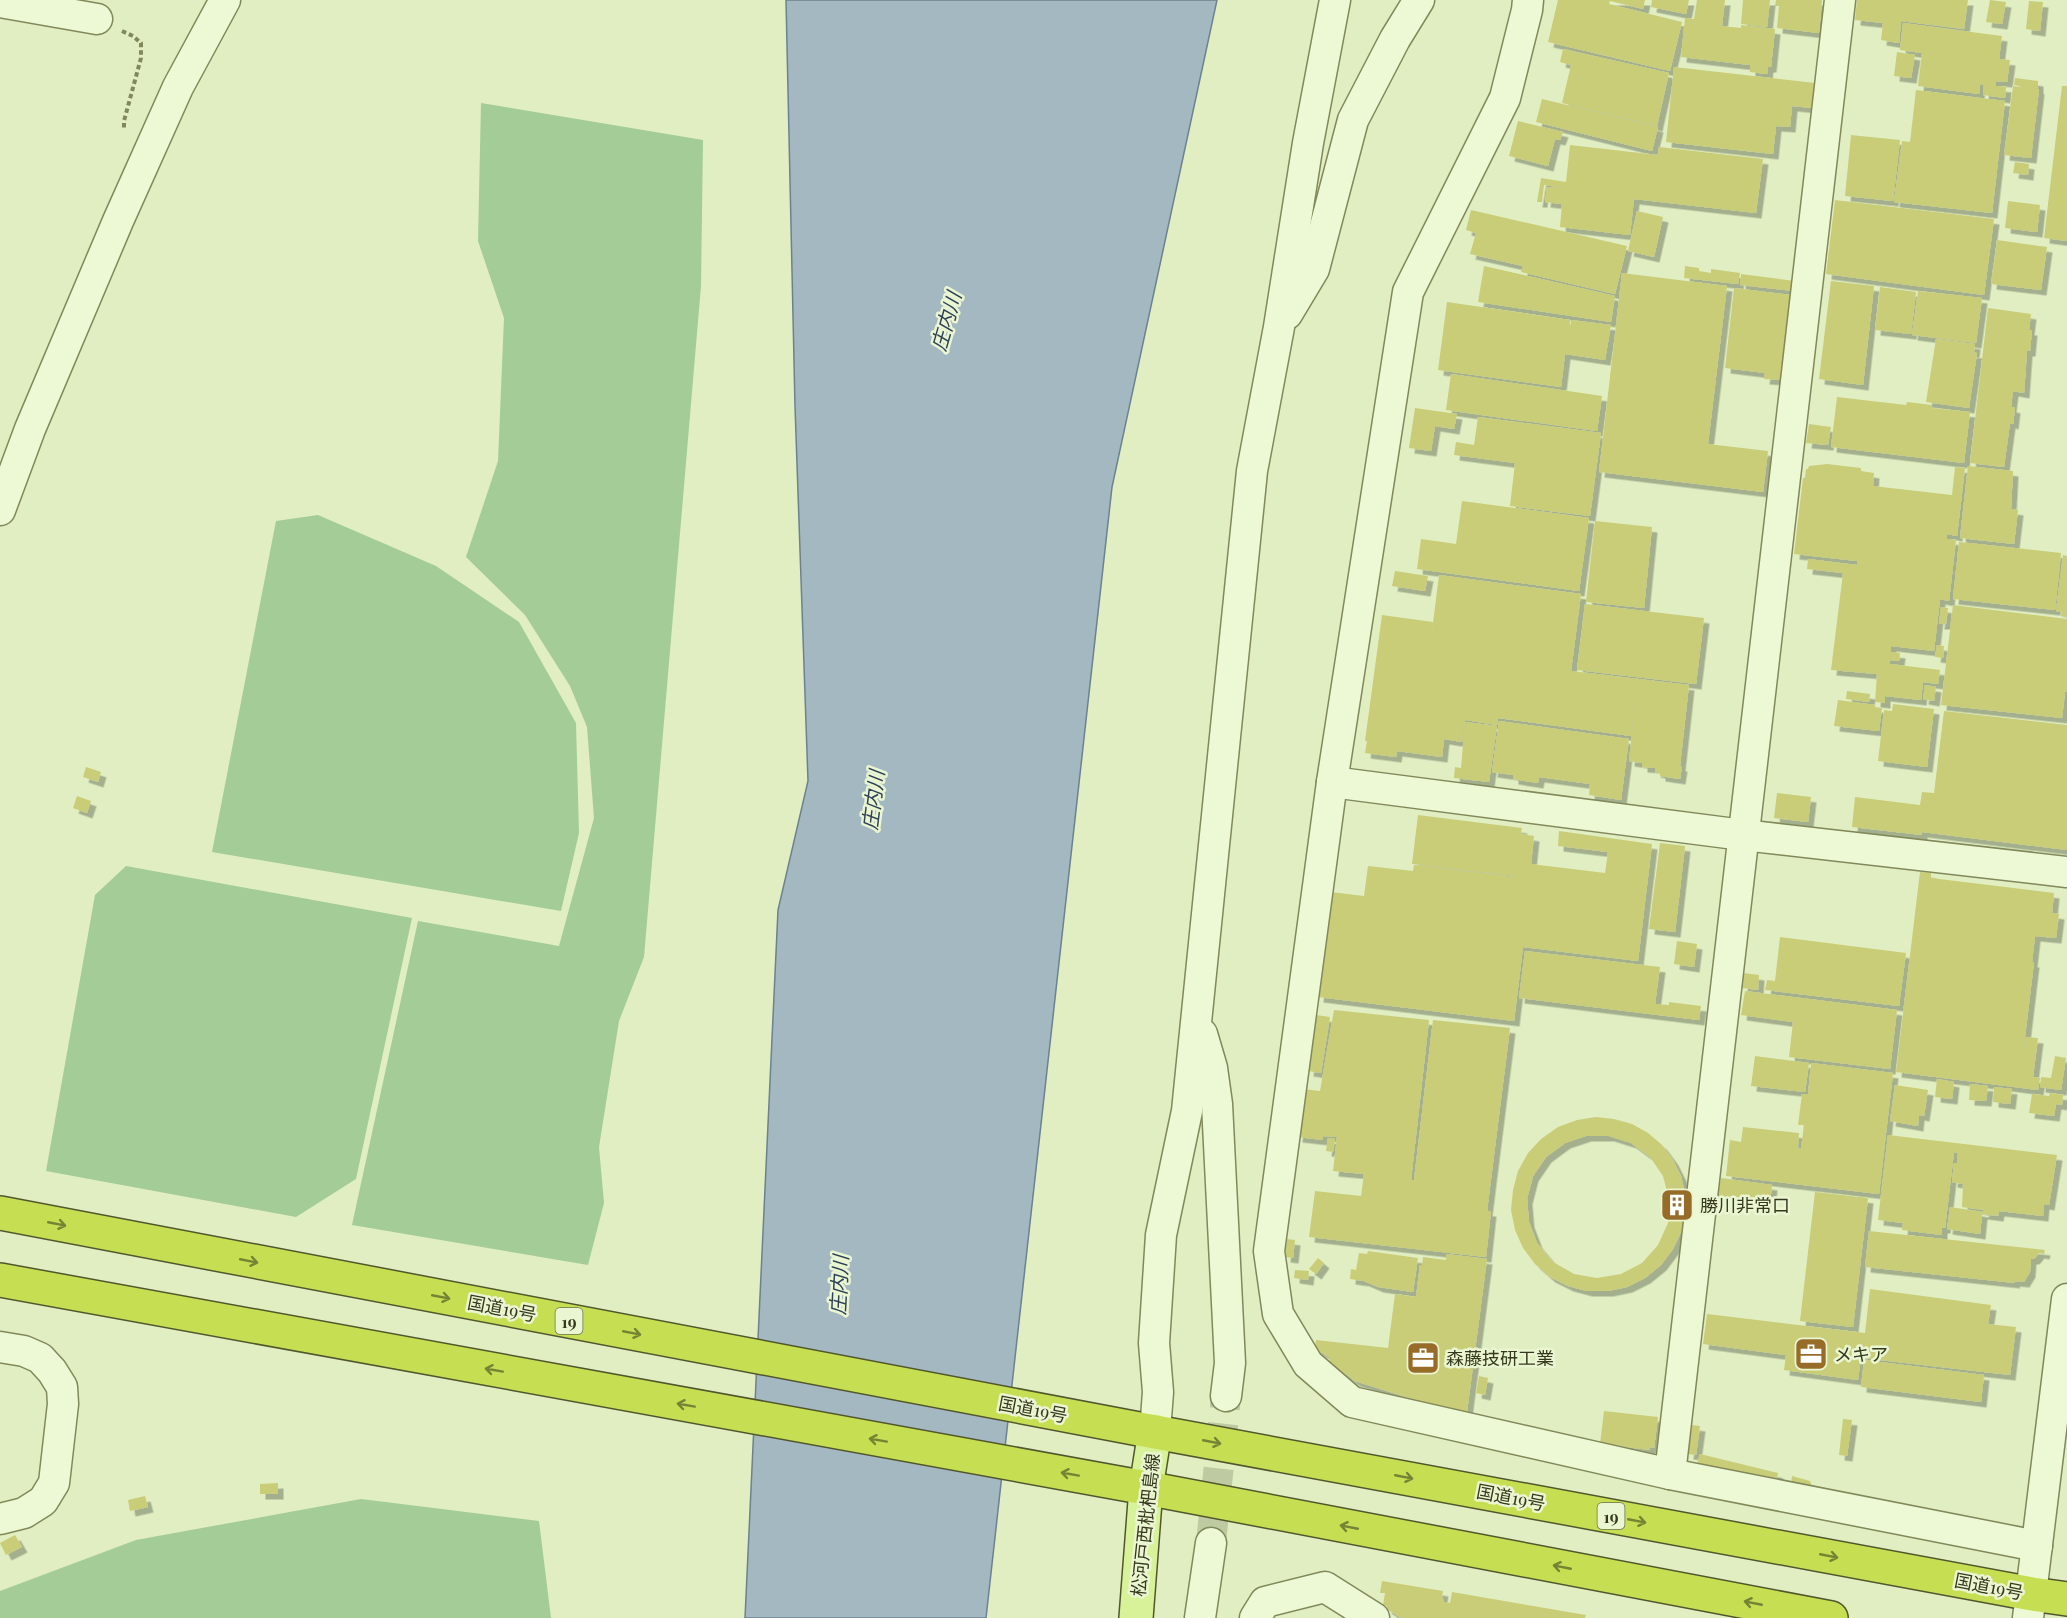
<svg xmlns="http://www.w3.org/2000/svg" width="2067" height="1618" font-family="'Playfair Display','Noto Sans JP',serif">
  <style>
    .green { fill: #a4cc96 }
    .water { fill: #a4b8c1; stroke: #6b828f; stroke-width: 1.5 }
    .building { fill: #cacd77; fill-rule: evenodd; filter: url(#shadow) }
    .lines { fill: none; stroke-linecap: round; stroke-linejoin: round }
    .minor-tunnel { stroke: #becaa1; stroke-width: 30; stroke-dasharray: 30 15; stroke-linecap: butt }
    .minor-casing { stroke: #818859; stroke-width: 33 }
    .major-casing { stroke: #52562d; stroke-width: 36 }
    .highway-casing { stroke: #52562d; stroke-width: 36 }
    .path { stroke: #818859; stroke-width: 4; stroke-dasharray: 4.5 3; stroke-linecap: butt }
    .minor { stroke: #edf9d5; stroke-width: 30 }
    .major { stroke: #d7f299; stroke-width: 33 }
    .highway { stroke: #c6de52; stroke-width: 33 }
    .oneway { stroke: #768335 }
    .labels { text-anchor: middle; dominant-baseline: central; stroke-width: 5; stroke-linejoin: round; paint-order: stroke }
    .shield { fill: #eaf5d1; stroke: #6b7153; stroke-width: 1.5 }
    .shield-label { font-size: 16px; font-weight: bold; fill: #35381d }
    .poi-label { font-size: 18px; fill: #35381d; stroke: #eaf5d1; text-anchor: start }
    .street-label { font-size: 18px; fill: #35381d; stroke: #eaf5d1 }
    .water-label { font-size: 20px; font-style: italic; fill: #2c4057; stroke: #eaf5d1 }
  </style>
  <defs>
    <filter id="shadow"><feDropShadow dx="5.5" dy="5.5" stdDeviation="0" flood-color="#0004"/></filter>
  </defs>
  <rect width="100%" height="100%" fill="#e0eec2"/>
  <g class="green">
    <path d="M481 103 703 140 701 286 644 957 619 1021 599 1147 604 1203 588 1265 352 1225 418 921 559 946 594 818 587 727 570 686 525 615 466 557 498 461 504 318 478 241Z"/>
    <path d="M318 515 436 566 519 622 576 723 579 833 561 911 212 852 276 521Z"/>
    <path d="M126 866 412 918 356 1179 296 1217 46 1171 95 895Z"/>
    <path d="M361 1499 539 1521 551 1618H0V1591L136 1540Z"/>
  </g>
  <path class="water" d="M786 0H1217L1112 487 986 1618H745L778 910 808 781 795 406Z"/>
  <g class="building">
    <path d="M1558 0H1645L1643 9 1610 1 1609 4 1682 22 1670 71 1548 42Z"/>
    <path d="M1652 0H1689L1686 14 1651 7Z"/>
    <path d="M1697 0H1725L1722 26 1741 28V25L1775 29 1771 67H1768L1767 74 1750 72V65L1681 57 1685 18 1694 19Z"/>
    <path d="M1743 0H1770L1767 27 1741 24Z"/>
    <path d="M1776 0H1822L1819 33 1777 28 1779 6H1775Z"/>
    <path d="M1857 0H1968L1964 29 1901 21 1899 43 1881 40 1883 23 1855 20Z"/>
    <path d="M1990 0 2006 2 2002 24 1986 22Z"/>
    <path d="M2029 1 2043 2 2040 31 2026 29Z"/>
    <path d="M1903 23 2002 36 1999 59 2010 60 2007 82 1996 81V86L2006 87 2005 98 1983 95 1984 85 1980 84 1979 94 1918 86 1922 53 1900 50Z"/>
    <path d="M1563 49 1669 73 1657 126 1562 103 1571 65 1560 62Z"/>
    <path d="M1897 52 1915 55 1911 78 1894 76Z"/>
    <path d="M1674 67 1815 83 1812 108 1792 106 1790 127 1776 126 1773 154 1666 142Z"/>
    <path d="M2015 78 2038 81V89H2039L2031 158 2004 155 2013 86 2029 88 2014 85Z"/>
    <path d="M2062 86H2067V241L2044 238Z"/>
    <path d="M1916 90 2005 101 1992 213 1894 202 1902 141 1910 142Z"/>
    <path d="M1542 99 1658 127 1652 151 1536 122Z"/>
    <path d="M1518 121 1563 132 1560 140 1555 139 1548 166 1509 156Z"/>
    <path d="M1851 135 1900 140 1893 201 1845 196Z"/>
    <path d="M1570 145 1658 155 1659 147 1763 159 1756 213 1634 199 1630 235 1560 227 1562 204 1545 202 1547 187 1565 188 1544 185 1542 202H1537L1541 178 1566 182Z"/>
    <path d="M2015 162 2029 164 2028 175 2013 173Z"/>
    <path d="M1835 200 1994 219 1984 295 1826 274Z"/>
    <path d="M2008 201 2040 205 2037 232 2005 228Z"/>
    <path d="M1471 210 1627 246 1615 294 1521 272 1523 266 1470 254 1476 233 1466 230Z"/>
    <path d="M1637 211 1663 217 1654 257 1628 251Z"/>
    <path d="M1997 240 2047 247 2041 290 1991 284Z"/>
    <path d="M1484 266 1615 296 1611 322 1478 302Z"/>
    <path d="M1685 266 1699 268V271L1711 273V269L1740 273 1738 284 1684 278Z"/>
    <path d="M1622 273 1727 286 1708 444 1768 451 1763 492 1599 472Z"/>
    <path d="M1741 274 1795 281 1794 291 1740 285Z"/>
    <path d="M1831 281 1874 286 1863 385 1819 379Z"/>
    <path d="M1880 287 1916 292 1911 334 1875 330Z"/>
    <path d="M1734 288 1791 295 1780 380 1764 379 1765 373 1725 368Z"/>
    <path d="M1918 291 1982 298 1976 343 1912 335Z"/>
    <path d="M1447 302 1570 320 1569 336 1571 320 1611 325 1605 360 1565 354 1561 387 1438 370Z"/>
    <path d="M1988 308 2031 314 2029 330H2032L2030 351H2027L2024 393 2013 391 2011 407 2015 408 2013 424 2010 423 2004 467 1970 463Z"/>
    <path d="M1936 339 1975 344 1974 352H1966L1977 353 1969 408 1926 402Z"/>
    <path d="M1451 374 1602 396 1597 431 1446 410Z"/>
    <path d="M1837 397 1906 405 1907 402 1932 405V408L1970 412 1964 463 1831 447Z"/>
    <path d="M1415 408 1457 414 1454 429 1435 426 1431 451 1409 448Z"/>
    <path d="M1478 417 1601 433 1590 516 1510 506 1515 463 1454 455 1456 442 1474 445Z"/>
    <path d="M1809 424 1831 427 1828 445 1806 443Z"/>
    <path d="M1827 464 1861 468V471L1874 473 1873 486 1952 495 1955 467 1965 468 1957 536 1947 534V539L1956 540 1949 601 1940 599 1934 651 1891 646V652L1900 653 1899 661 1890 660V664L1940 670 1938 684 1923 682 1921 700 1885 696V703L1875 702 1877 674 1831 670 1843 573 1807 569 1808 559 1857 565V561L1794 554 1803 478H1805L1806 469H1808L1809 466Z"/>
    <path d="M1968 466 2013 471 2011 509 2018 510 2014 544 1960 538Z"/>
    <path d="M1462 501 1589 518 1579 591 1417 569 1421 539 1456 544Z"/>
    <path d="M1595 521 1652 527 1644 608 1586 602Z"/>
    <path d="M1959 542 2061 553 2055 610 1953 599Z"/>
    <path d="M2063 555 2067 556V617L2061 616 2062 612 2056 611Z"/>
    <path d="M1395 571 1428 576 1425 591 1392 586Z"/>
    <path d="M1439 575 1581 594 1571 671 1689 685 1680 766H1682L1680 779 1660 776V773L1655 772 1656 768 1642 767V763L1629 761 1636 695 1631 736 1498 718 1497 725 1465 720 1462 742 1444 739 1442 757 1397 751 1396 757 1365 753 1367 741H1365L1382 615 1433 622 1421 719Z"/>
    <path d="M1585 604 1704 618 1696 684 1577 670Z"/>
    <path d="M1953 605 2067 619V692H2065L2062 718 1941 705Z"/>
    <path d="M1941 607 1948 608 1946 624H1939Z"/>
    <path d="M1937 645 1944 646 1943 658 1935 657Z"/>
    <path d="M1925 685 1936 687 1934 701 1923 699Z"/>
    <path d="M1847 691 1870 694 1869 702 1846 699Z"/>
    <path d="M1838 700 1875 705V707L1882 708 1879 731 1834 726Z"/>
    <path d="M1893 704 1934 709 1927 767 1878 761 1884 710 1892 711Z"/>
    <path d="M1944 711 2067 725V850L1922 832V835L1852 827 1855 797 1920 805 1922 792 1934 793Z"/>
    <path d="M1499 721 1629 739 1621 800 1589 795 1590 784 1539 777 1538 783 1513 779V775L1492 772Z"/>
    <path d="M1465 722 1497 726 1489 782 1454 778 1455 767 1461 768Z"/>
    <path d="M86 767 101 772 98 782 83 777Z"/>
    <path d="M1777 793 1811 797 1808 822 1774 818Z"/>
    <path d="M77 796 91 801 87 813 73 808Z"/>
    <path d="M1418 815 1522 828 1521 834 1534 836 1531 864 1605 873 1608 852 1558 846 1559 831 1652 844 1638 961 1523 947 1514 1021 1318 997 1331 892 1364 896 1368 866 1413 871 1414 865 1516 877V876L1412 864Z"/>
    <path d="M1660 843 1685 846 1675 932 1649 929Z"/>
    <path d="M1920 872 1931 873V878L2054 893 2052 913 2059 914 2056 938 2035 936 2032 962H2034L2022 1062 2026 1037 2038 1038 2033 1077 2040 1078 2038 1090 1896 1072Z"/>
    <path d="M1780 937 1906 953 1899 1006 1765 990 1767 980 1775 981Z"/>
    <path d="M1677 941 1697 944 1694 967 1674 964Z"/>
    <path d="M1525 951 1660 967 1655 1004 1669 1005V1002L1701 1006 1699 1020 1519 998Z"/>
    <path d="M1743 973 1759 975 1758 990 1742 988Z"/>
    <path d="M1745 991 1897 1010 1890 1069 1789 1057 1793 1022 1741 1015Z"/>
    <path d="M1334 1010 1429 1020 1411 1180H1414L1433 1020 1510 1028 1487 1211H1491L1486 1257 1309 1237 1315 1191 1361 1196 1364 1174 1333 1171 1337 1137 1323 1136V1140L1297 1137 1303 1089 1320 1091Z"/>
    <path d="M1316 1015 1330 1017 1321 1073 1308 1071Z"/>
    <path d="M1755 1056 1809 1063 1805 1092 1751 1086Z"/>
    <path d="M2055 1056 2066 1058 2061 1090 2040 1087 2041 1077 2051 1078Z"/>
    <path d="M1811 1063 1893 1073 1879 1194 1726 1176 1730 1140 1741 1142 1743 1127 1799 1133 1798 1148 1801 1149 1804 1125H1798L1802 1094 1808 1095Z"/>
    <path d="M1937 1079 1954 1082 1952 1099 1935 1097Z"/>
    <path d="M1970 1084 1988 1086 1986 1101 1969 1100Z"/>
    <path d="M1895 1085 1928 1090 1924 1116 1919 1115 1918 1126 1890 1121Z"/>
    <path d="M1994 1087 2012 1089 2010 1104 1993 1102Z"/>
    <path d="M2050 1093 2063 1095 2062 1105 2056 1104 2054 1116 2029 1113 2032 1094 2049 1096Z"/>
    <path d="M1596 1117 1614 1119 1632 1124 1648 1133 1662 1145 1673 1160 1681 1176 1685 1194V1213L1682 1230 1673 1249 1661 1265 1645 1278 1627 1287 1608 1291H1587L1568 1286 1550 1277 1535 1264 1523 1248 1515 1230 1511 1210 1513 1190 1518 1171 1528 1153 1541 1139 1558 1127 1577 1120ZM1586 1136H1609L1631 1143 1650 1157 1663 1176 1669 1199 1668 1223 1658 1245 1642 1263 1621 1274 1597 1278 1574 1274 1553 1262 1537 1243 1529 1222 1527 1199 1533 1176 1546 1157 1565 1143Z"/>
    <path d="M1888 1135 2057 1155 2049 1205 2044 1204 2043 1216 1999 1211 1998 1216 1982 1214 1980 1234 1947 1229 1950 1207 1983 1212 1984 1210 1962 1207 1963 1184 1952 1182 1954 1163H1957L1958 1153 1954 1152 1945 1228H1942V1235L1902 1230 1903 1223 1878 1220Z"/>
    <path d="M1328 1138 1335 1139 1333 1152 1326 1151Z"/>
    <path d="M1721 1178 1772 1185 1770 1203 1718 1196Z"/>
    <path d="M1815 1192 1868 1198 1853 1327 1800 1321Z"/>
    <path d="M1869 1231 2045 1250 2044 1254 2039 1253 2034 1259H2031L2030 1272 2024 1282 2014 1281 2015 1283 1865 1267Z"/>
    <path d="M1287 1239 1295 1240 1293 1258 1285 1257Z"/>
    <path d="M1368 1251 1418 1258 1413 1292 1378 1287 1364 1281 1350 1279 1351 1269 1356 1270 1359 1253 1367 1254Z"/>
    <path d="M1446 1254 1487 1259 1467 1412 1428 1404 1355 1381 1329 1362 1330 1358 1315 1348 1316 1340 1388 1348 1395 1294 1416 1297 1420 1265H1422L1423 1257 1446 1260Z"/>
    <path d="M1318 1258 1324 1263 1316 1274 1309 1269Z"/>
    <path d="M1295 1270 1309 1271 1308 1280 1294 1278Z"/>
    <path d="M1870 1289 1991 1305 1988 1324 2016 1327 2010 1375 1862 1358V1349L1858 1380 1784 1370 1786 1355 1703 1344 1707 1314 1865 1333Z"/>
    <path d="M1864 1360 1984 1375 1981 1402 1861 1387Z"/>
    <path d="M1479 1376 1488 1378 1485 1395 1476 1393Z"/>
    <path d="M1604 1411 1658 1417 1654 1448 1650 1447V1450L1600 1444Z"/>
    <path d="M1843 1419 1852 1420 1847 1456 1839 1455Z"/>
    <path d="M1692 1425 1700 1426 1696 1455 1688 1454Z"/>
    <path d="M1700 1454 1778 1473 1776 1484 1697 1464Z"/>
    <path d="M1792 1476 1810 1481 1812 1486 1836 1493 1791 1484Z"/>
    <path d="M278 1483V1494H260V1484Z"/>
    <path d="M145 1496 148 1507 130 1511 128 1500Z"/>
    <path d="M15 1535 22 1547 6 1555 0 1543Z"/>
    <path d="M1382 1581 1443 1591 1442 1597 1444 1602 1450 1603 1452 1592 1586 1615 1585 1618H1401L1386 1608 1387 1606 1383 1605 1385 1593H1380Z"/>
  </g>
  <g class="lines">
    <path class="minor-tunnel" d="M1211 1543 1226 1396"/>
    <defs>
      <g id="minor">
        <path d="M1528 0 1527 10 1505 98 1408 292 1332 782 1269 1251 1278 1314 1308 1364 1352 1402 1670 1474 2037 1546"/>
        <path d="M0 2 97 19"/>
        <path d="M1287 314 1314 269 1353 120 1395 39 1419 0"/>
        <path d="M0 510 30 429 118 221 178 87 225 0"/>
        <path d="M1332 782 1743 835 2067 872"/>
        <path d="M1202 1034 1212 1068 1217 1104 1230 1363 1226 1396"/>
        <path d="M0 1347 24 1351 40 1358 52 1371 62 1387 63 1404 54 1483 43 1501 24 1513 0 1519"/>
        <path d="M1155 1431 1158 1392 1154 1343 1161 1235 1187 1111 1252 471 1279 327 1308 143 1335 0"/>
        <path d="M1670 1474 1840 0"/>
        <path d="M1200 1618 1211 1543"/>
        <path d="M1255 1618 1265 1602 1325 1587 1374 1618"/>
        <path d="M2028 1618 2067 1299"/>
      </g>
      <path id="major" d="M1136 1618 1146 1488 1155 1431"/>
      <g id="highway">
        <path d="M0 1213 1139 1429 2032 1594 2067 1599"/>
        <path d="M0 1280 1146 1488 1831 1618"/>
      </g>
    </defs>
    <use href="#minor" class="minor-casing"/>
    <use href="#major" class="major-casing"/>
    <use href="#highway" class="highway-casing"/>
    <path class="path" d="M122 31 133 36 141 43V58L124 121V130"/>
    <use href="#minor" class="minor"/>
    <use href="#major" class="major"/>
    <use href="#highway" class="highway"/>
  </g>
  <defs><path id="oneway-shaft" d="M-6 0H5M1.5-3L5.5 0L1.5 3" fill="none" stroke-width="1.6" stroke-linecap="round" stroke-linejoin="round" transform="scale(1.5)"/></defs>
  <g class="oneway">
    <use href="#oneway-shaft" transform="translate(57 1224) rotate(11)"/>
    <use href="#oneway-shaft" transform="translate(249 1261) rotate(11)"/>
    <use href="#oneway-shaft" transform="translate(441 1297) rotate(11)"/>
    <use href="#oneway-shaft" transform="translate(632 1333) rotate(11)"/>
    <use href="#oneway-shaft" transform="translate(494 1370) rotate(-170)"/>
    <use href="#oneway-shaft" transform="translate(686 1405) rotate(-170)"/>
    <use href="#oneway-shaft" transform="translate(878 1440) rotate(-170)"/>
    <use href="#oneway-shaft" transform="translate(1212 1442) rotate(11)"/>
    <use href="#oneway-shaft" transform="translate(1070 1474) rotate(-170)"/>
    <use href="#oneway-shaft" transform="translate(1404 1477) rotate(11)"/>
    <use href="#oneway-shaft" transform="translate(1637 1521) rotate(11)"/>
    <use href="#oneway-shaft" transform="translate(1349 1527) rotate(-169)"/>
    <use href="#oneway-shaft" transform="translate(1829 1556) rotate(11)"/>
    <use href="#oneway-shaft" transform="translate(1562 1567) rotate(-169)"/>
    <use href="#oneway-shaft" transform="translate(1753 1603) rotate(-169)"/>
  </g>
  <defs>
    <symbol id="building-square" viewBox="-11 -11 22 22"><rect x="-9" y="-9" width="18" height="18" rx="4" fill="#976c29" stroke="#eaf5d1"/><path d="M-4-6H4V6H1V3H-1V6H-4ZM-2.5-4.3h1.7v1.8h-1.7ZM.8-4.3h1.7v1.8H.8ZM-2.5-1h1.7V.8h-1.7ZM.8-1h1.7V.8H.8Z" fill="#fff"/></symbol>
    <symbol id="office-square" viewBox="-11 -11 22 22"><rect x="-9" y="-9" width="18" height="18" rx="4" fill="#976c29" stroke="#eaf5d1"/><path d="M-6-3h4V-5.5h4V-3h4V5H-6ZM-1-4.5V-3h2v-1.5ZM-6 0V1H6V0Z" fill="#fff"/></symbol>
  </defs>
  <g fill-rule="evenodd">
    <use href="#building-square" x="1658" y="1186" width="38" height="38"/>
    <use href="#office-square" x="1792" y="1335" width="38" height="38"/>
    <use href="#office-square" x="1404" y="1339" width="38" height="38"/>
  </g>
  <g class="labels">
    <g class="shield">
      <rect x="555.5" y="1308" width="27" height="26" rx="4.5"/>
      <rect x="1597.5" y="1503" width="27" height="26" rx="4.5"/>
    </g>
    <g class="shield-label">
      <text x="569" y="1321">19</text>
      <text x="1611" y="1516">19</text>
    </g>
    <g class="poi-label">
      <text x="1700" y="1205">勝川非常口</text>
      <text x="1834" y="1354">メキア</text>
      <text x="1446" y="1358">森藤技研工業</text>
    </g>
    <g class="street-label">
      <text transform="translate(502 1308) rotate(11)">国道19号</text>
      <text transform="translate(1033 1409) rotate(11)">国道19号</text>
      <text transform="translate(1511 1497) rotate(11)">国道19号</text>
      <text transform="translate(1145 1525) rotate(-84)">松河戸西枇杷島線</text>
      <text transform="translate(1989 1586) rotate(11)">国道19号</text>
    </g>
    <g class="water-label">
      <text transform="translate(945 321) rotate(-74)">庄内川</text>
      <text transform="translate(872 800) rotate(-83)">庄内川</text>
      <text transform="translate(838 1285) rotate(-87)">庄内川</text>
    </g>
  </g>
</svg>
